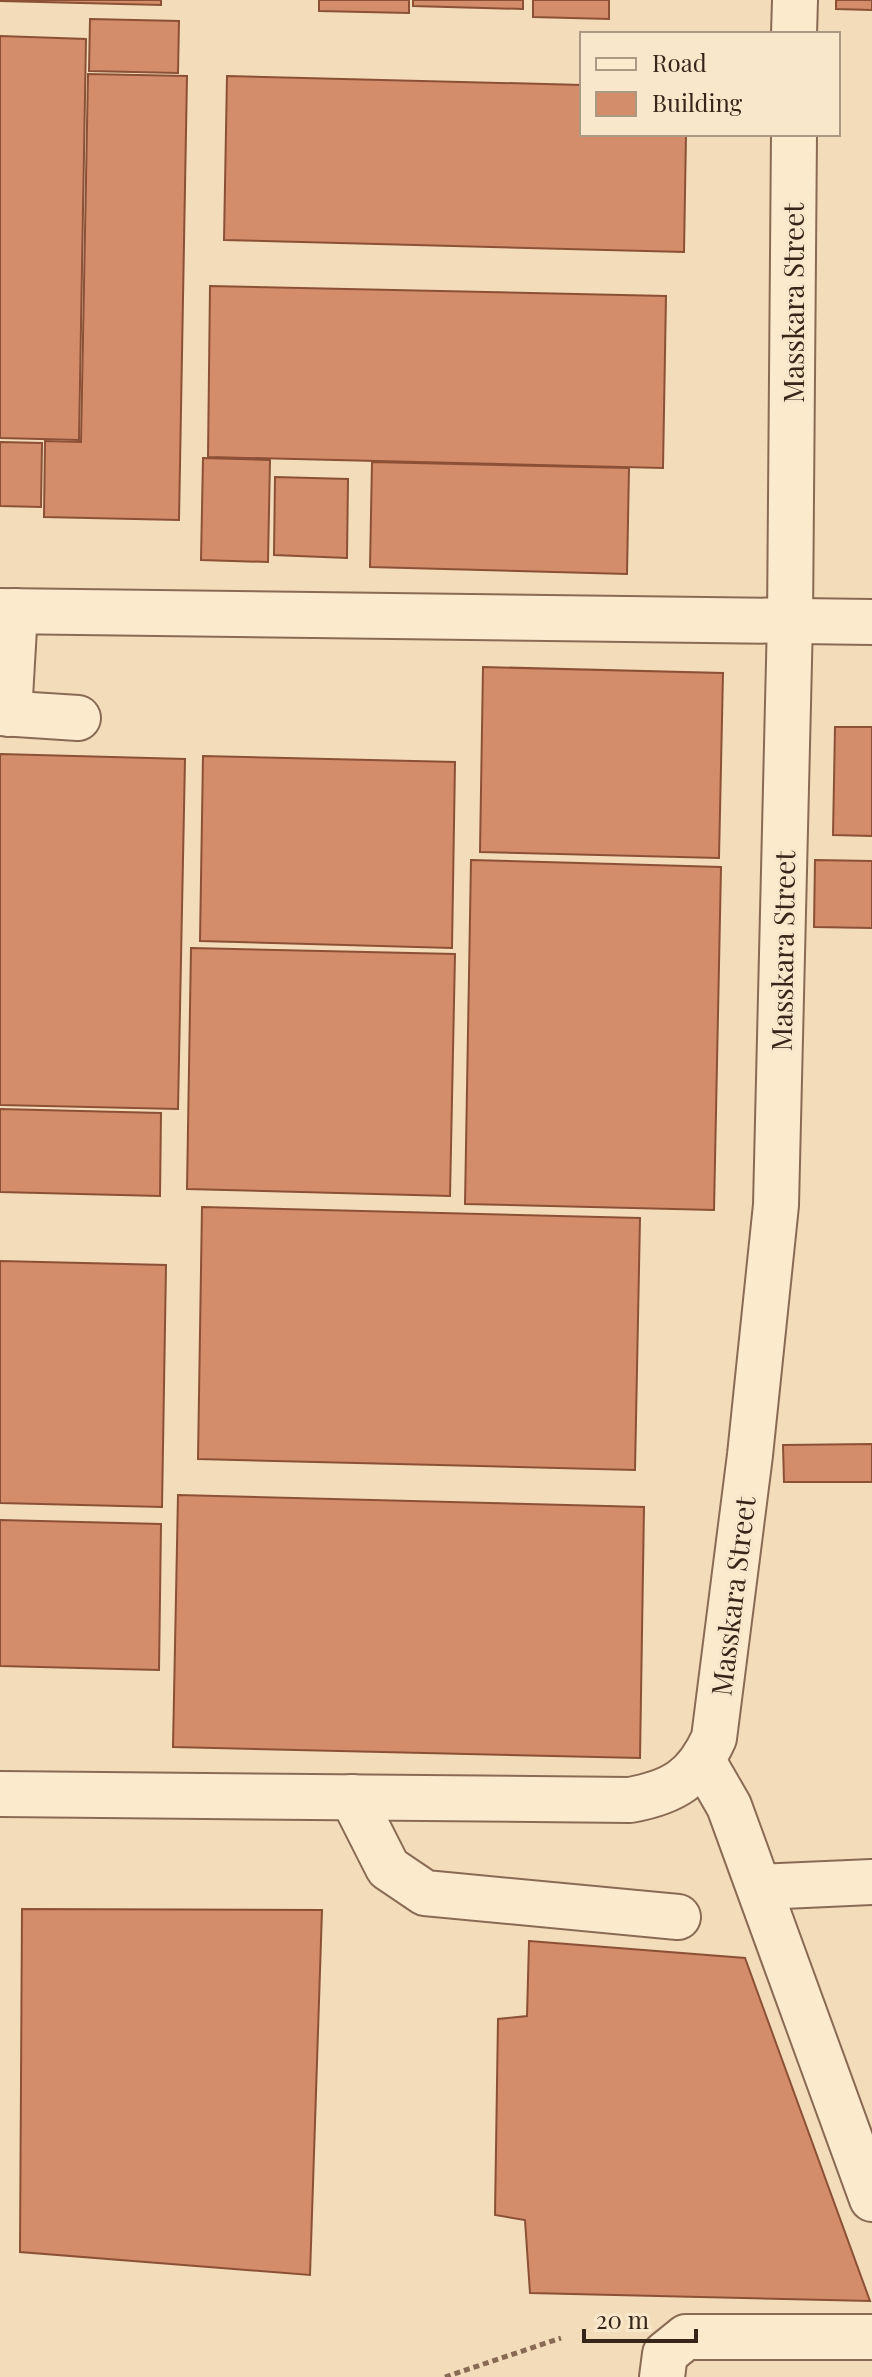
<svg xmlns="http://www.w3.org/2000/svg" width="872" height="2377" font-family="'Playfair Display',serif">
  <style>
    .building { fill: #d48d6b; stroke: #8b5036; stroke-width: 2 }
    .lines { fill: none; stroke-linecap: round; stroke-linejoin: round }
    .minor-casing { stroke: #896b53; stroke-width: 48 }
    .path { stroke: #896b53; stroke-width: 5; stroke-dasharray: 6 4; stroke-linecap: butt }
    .minor { stroke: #fceacd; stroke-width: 44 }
    .labels { text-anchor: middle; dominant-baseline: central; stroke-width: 6; stroke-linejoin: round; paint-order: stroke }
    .street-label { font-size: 28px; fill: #372519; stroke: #f8e7ca }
  </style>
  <rect width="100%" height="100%" fill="#f2dcb9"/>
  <g class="building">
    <path d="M0 0H161V5L0 1Z"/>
    <path d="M319 0H409V13L319 11Z"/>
    <path d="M413 0H523V9L413 6Z"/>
    <path d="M533 0H609V19L533 17Z"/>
    <path d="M836 0H872V10L836 9Z"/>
    <path d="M90 19 179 21 178 73 89 71Z"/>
    <path d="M0 36 86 39 79 440 0 438Z"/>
    <path d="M88 74 187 76 179 520 44 517 45 441 81 442Z"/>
    <path d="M227 76 582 85V134H686L684 252 224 240Z"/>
    <path d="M210 286 666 296 663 468 208 457Z"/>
    <path d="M0 442 42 443 41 507 0 506Z"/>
    <path d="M203 458 270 460 268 562 201 560Z"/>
    <path d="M372 462 629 468 627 574 370 567Z"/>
    <path d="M275 477 348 479 347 558 274 555Z"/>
    <path d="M483 667 723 673 719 858 480 852Z"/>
    <path d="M835 727H872V836L833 835Z"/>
    <path d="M0 754 185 759 178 1109 0 1105Z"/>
    <path d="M203 756 455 762 452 948 200 941Z"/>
    <path d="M471 860 721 867 714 1210 465 1204Z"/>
    <path d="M815 860 872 861V928L814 927Z"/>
    <path d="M191 948 455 954 450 1196 187 1189Z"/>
    <path d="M0 1109 161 1113 160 1196 0 1192Z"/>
    <path d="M202 1207 640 1218 635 1470 198 1459Z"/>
    <path d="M0 1261 166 1265 162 1507 0 1503Z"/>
    <path d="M872 1444V1482H784L783 1445Z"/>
    <path d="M178 1495 644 1507 640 1758 173 1747Z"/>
    <path d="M0 1520 161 1524 159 1670 0 1666Z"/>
    <path d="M22 1909 322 1910 310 2275 20 2252Z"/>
    <path d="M529 1941 745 1958 870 2301 530 2293 525 2220 495 2215 498 2019 527 2016Z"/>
  </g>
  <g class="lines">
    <defs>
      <g id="minor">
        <path d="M794 34 795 0"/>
        <path d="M0 611 872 622"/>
        <path d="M0 713 78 718"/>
        <path d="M9 714 15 611"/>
        <path d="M703 1761 729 1806 872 2199"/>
        <path d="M0 1794 630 1800C674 1792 696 1778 714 1738L750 1455 776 1205 790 620 794 134"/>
        <path d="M352 1797 388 1868 425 1893 678 1917"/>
        <path d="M759 1887 872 1882"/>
        <path d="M662 2377 665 2354 686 2337H872"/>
      </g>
    </defs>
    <use href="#minor" class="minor-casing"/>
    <path class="path" d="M445 2377 561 2338"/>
    <use href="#minor" class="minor"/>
  </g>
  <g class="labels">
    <g class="street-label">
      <text transform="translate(792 303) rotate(-90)">Masskara Street</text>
      <text transform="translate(782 951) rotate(-89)">Masskara Street</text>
      <text transform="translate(732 1596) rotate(-83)">Masskara Street</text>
    </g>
  </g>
  <rect x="580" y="32" width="260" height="104" fill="#f8e7ca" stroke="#ab9983" stroke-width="2"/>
  <rect x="596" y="58" width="40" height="12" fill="#fceacd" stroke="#ab9983" stroke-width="2"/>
  <text x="652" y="72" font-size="24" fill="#372519">Road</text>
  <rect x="596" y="92" width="40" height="24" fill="#d48d6b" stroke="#ab9983" stroke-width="2"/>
  <text x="652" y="112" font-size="24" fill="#372519">Building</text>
  <path d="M584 2329v12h112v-12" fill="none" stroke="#372519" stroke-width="4"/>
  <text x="596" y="2329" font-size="24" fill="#372519" stroke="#f8e7ca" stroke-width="6" paint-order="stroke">20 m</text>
</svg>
